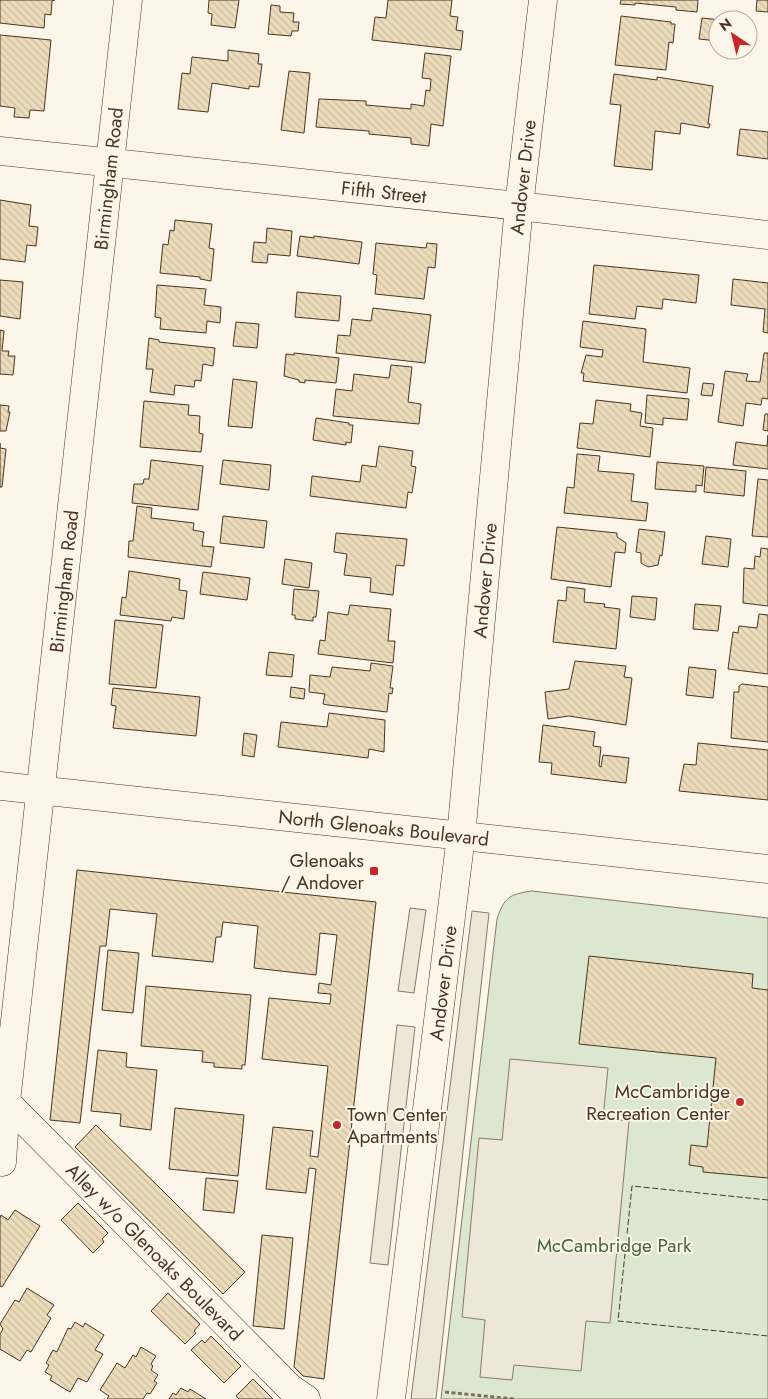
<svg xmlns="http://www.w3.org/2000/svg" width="768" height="1399" font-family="Jost,sans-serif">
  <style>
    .green { fill: #dce7d0; stroke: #887966 }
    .parking { fill: #ede7d9; stroke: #887966 }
    .building { fill: url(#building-back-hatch); stroke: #4a3520 }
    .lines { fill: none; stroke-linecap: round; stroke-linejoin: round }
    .minor-casing { stroke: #4a3520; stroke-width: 29 }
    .major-casing { stroke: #4a3520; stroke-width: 29 }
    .path { stroke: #7f6f5c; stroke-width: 3; stroke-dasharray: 4 2.5; stroke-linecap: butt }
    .minor { stroke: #fbf6e9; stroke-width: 28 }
    .major { stroke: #fbf6e9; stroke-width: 28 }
    .fence { stroke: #4a3520; stroke-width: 1; stroke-dasharray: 6 2.5; stroke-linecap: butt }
    .poi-dot { fill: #c62828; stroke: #fbf6e9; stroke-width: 2 }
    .labels { text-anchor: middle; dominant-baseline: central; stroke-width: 4; stroke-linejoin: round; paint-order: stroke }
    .street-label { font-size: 19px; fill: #4a3520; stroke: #fbf6e9 }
    .poi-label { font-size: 19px; fill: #4a3520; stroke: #fbf6e9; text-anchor: end }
    .park-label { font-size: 19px; fill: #436837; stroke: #fbf6e9 }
  </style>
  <defs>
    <pattern id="building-back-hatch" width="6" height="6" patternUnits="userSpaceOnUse" patternTransform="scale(1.25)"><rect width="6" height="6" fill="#ecdcbc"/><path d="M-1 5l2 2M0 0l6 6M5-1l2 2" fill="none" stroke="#ccbda1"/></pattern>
  </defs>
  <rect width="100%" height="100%" fill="#fbf6e9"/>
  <path class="green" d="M532 891 768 918V1399H441L497 919C504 898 509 894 532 891Z"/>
  <g class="parking">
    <path d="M410 908 426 910 414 993 398 991Z"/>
    <path d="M472 911 489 913 436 1399H411Z"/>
    <path d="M397 1025 415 1027 388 1265 370 1263Z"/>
    <path d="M510 1059 608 1068 603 1118 629 1121 610 1323 586 1321 581 1371 514 1365 512 1380 480 1377 485 1320 462 1317 479 1138 502 1140Z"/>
  </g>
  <g class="building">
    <path d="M0 0H55L52 1 51 15 45 14 44 28 0 23Z"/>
    <path d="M209 0H239L235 28 211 25 212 14 208 13Z"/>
    <path d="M388 0H452L450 16 458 17 456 30 463 31 461 50 372 40 375 17 386 18Z"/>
    <path d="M621 0H698L697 12 676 10V7L635 3V5L620 4Z"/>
    <path d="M757 0H768V12L756 11Z"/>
    <path d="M271 5 280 6V12L294 13 293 22H299L298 31H292L291 36 268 34Z"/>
    <path d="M621 16 671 22V24H675L673 43 669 42 666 70 615 65Z"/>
    <path d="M702 18 721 20H718V41L699 39Z"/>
    <path d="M0 35 51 40 44 111 30 110 29 118 14 117 15 108 0 106Z"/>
    <path d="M228 50 259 54 258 64H262L259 87 249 86V89L212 83 208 112 178 109 182 73 190 74 192 57 228 61Z"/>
    <path d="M425 53 451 56 443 126 431 124 429 146 411 144V138L369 134V131L316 127 319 99 366 101V105L411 109V104L424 106 426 90 430 91 431 79 422 78Z"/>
    <path d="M289 71 310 73 304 133 281 130Z"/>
    <path d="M614 74 657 80V77L713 86 708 124H710L709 128 681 123 680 134 655 131 652 170 614 166 621 105 610 104Z"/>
    <path d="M740 129 768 132V159L737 155Z"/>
    <path d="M0 200 31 205 29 226 38 227 36 246 27 245 25 262 0 259Z"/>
    <path d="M175 220 212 224 209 248 214 249 211 281 200 279V277L160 273 163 244 168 245 170 230 174 231Z"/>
    <path d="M267 228 292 231 290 256 268 254 267 263 252 262 254 242 266 243Z"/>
    <path d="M300 236 314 238V236L362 242 359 264 297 256Z"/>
    <path d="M376 243 426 248 427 243 437 244 435 268 428 267 424 299 375 294 377 275 373 274Z"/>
    <path d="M594 265 699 275 696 303 663 299 662 309 637 306 635 319 589 314Z"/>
    <path d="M733 279 768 283V333L763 332 765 309 731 305Z"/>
    <path d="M0 280 23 282 20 319 0 316Z"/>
    <path d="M157 285 206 289 204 305 221 307 220 323 207 321 206 333 160 329 161 318 155 317Z"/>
    <path d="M297 292 341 296 339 321 295 317Z"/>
    <path d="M373 308 431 315 425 363 336 353 338 335 350 336 352 319 371 321Z"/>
    <path d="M583 321 646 329 643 362 690 368 687 393 583 381 584 373H581L586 355 602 357 603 350 580 347Z"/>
    <path d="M236 322 259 324 257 348 233 346Z"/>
    <path d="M0 330 4 331 2 351H9L8 356H15L13 375 0 374Z"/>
    <path d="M149 338 159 340V342L215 348 213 366 203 364 201 381 195 380 194 387 175 385 174 395 150 392 153 369H146Z"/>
    <path d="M294 353 339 358 336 383 305 380V383L299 382V380L284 376 286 354 294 355Z"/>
    <path d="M764 353H768V399L762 398 761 405 746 403 743 426 718 422 725 371 748 374 746 381 760 382Z"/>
    <path d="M391 365 412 367 408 402 421 404 419 424 333 416 336 389 352 391 354 374 389 378Z"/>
    <path d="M233 379 257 382 252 428 228 426Z"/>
    <path d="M703 383 714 384 712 396 701 395Z"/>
    <path d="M647 395 689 399 687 420 663 418V425L645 423Z"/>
    <path d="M596 400 631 404 630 411 642 413 640 426 653 428 650 457 577 448 580 423 593 424Z"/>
    <path d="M144 401 189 405 188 415 200 416 199 433 203 434 201 452 140 447Z"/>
    <path d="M0 405 9 406 8 412H10L6 431H0Z"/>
    <path d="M765 414H768V431L763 430Z"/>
    <path d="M316 418 349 423V425H353L351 443 346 442V445L313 440Z"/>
    <path d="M768 435V469L733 465 736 442 767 446Z"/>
    <path d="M0 443V448L6 449 2 487H0Z"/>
    <path d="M379 446 413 451 411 466 416 467 412 493 408 492 406 508 310 496 312 476 360 482 362 465 376 467Z"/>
    <path d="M577 454 600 456 598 471 634 474 631 501 648 503 646 521 564 513 567 487 574 488Z"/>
    <path d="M151 460 203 466 198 510 132 503 134 484H143L144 479H149Z"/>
    <path d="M223 460 271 465 269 490 220 484Z"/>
    <path d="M657 462 704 466 702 486 696 485V492L655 489Z"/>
    <path d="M706 467 746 471 744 496 704 492Z"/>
    <path d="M758 479 768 480V537L752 536Z"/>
    <path d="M137 506 152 508 151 518 194 523 193 530 204 532 202 546 214 547 211 567 128 557 129 541H133Z"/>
    <path d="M223 516 267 521 264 548 220 543Z"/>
    <path d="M557 527 617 533V537L626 543 625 553 615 552 611 587 551 579Z"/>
    <path d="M639 529 665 532 662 556 660 555 658 565 648 567 641 563V553L636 552Z"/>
    <path d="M336 533 407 539 404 566 396 565 393 595 370 592 371 578 344 575 347 554 334 552Z"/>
    <path d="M706 536 731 539 728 567 702 564Z"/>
    <path d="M761 548 768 549V606L743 603 744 568 754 569 755 556 760 557Z"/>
    <path d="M285 559 312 563 309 588 282 584Z"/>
    <path d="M129 571 180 579 179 590 187 591 184 619 172 617 171 621 120 615 122 597 126 598Z"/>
    <path d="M203 572 250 578 247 600 200 594Z"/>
    <path d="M567 587 585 589 584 602 605 604 604 607 620 609 616 649 553 642 558 600 566 601Z"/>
    <path d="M294 589 319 591 316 617H313V621L295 619V615H292Z"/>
    <path d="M632 596 657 598 655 620 630 617Z"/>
    <path d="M695 604 721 606 718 631 693 629Z"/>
    <path d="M350 605 391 609 388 641H395L393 663 318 654 320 640 325 641 328 612 348 615Z"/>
    <path d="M759 614 768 615V674L728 669 733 632 738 633 739 626 757 628Z"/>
    <path d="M115 620 163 625 156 688 109 684Z"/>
    <path d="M269 652 294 655 292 677 266 675Z"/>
    <path d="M575 661 626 666 624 677 632 678 626 725 569 716 548 719 545 692 569 689Z"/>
    <path d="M371 663 393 666 390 688H393L392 694 389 693 387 712 328 705 323 704 325 694 309 692 310 675 330 677 332 667 370 671Z"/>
    <path d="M689 667 716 670 713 698 686 695Z"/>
    <path d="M742 684 768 687V742L731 738 734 692H739V686Z"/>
    <path d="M291 687 305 689 304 699 290 697Z"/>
    <path d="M113 688 200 697 196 736 113 728 116 706 111 705Z"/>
    <path d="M329 713 385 720 384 752 369 749 368 758 278 747 281 722 327 727Z"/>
    <path d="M543 725 595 732 593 746 601 747 599 766 601 767 603 755 629 758 626 783 551 774 552 763 539 762Z"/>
    <path d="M244 733 257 735 254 757 242 755Z"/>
    <path d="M698 743 768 750V800L679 791 684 764 696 765Z"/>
    <path d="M77 870 376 902 324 1379 303 1376 294 1367 316 1169 309 1168 306 1193 266 1189 273 1127 313 1131 310 1156 318 1157 328 1066 262 1059 269 998 330 1004 331 994 318 993 319 983 331 985 337 935 320 933 316 975 254 968 258 926 223 922 221 937H216L213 962 152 956 157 914 110 909 106 946H100L80 1123 50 1120Z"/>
    <path d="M108 950 139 953 133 1013 102 1010Z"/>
    <path d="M589 956 753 974 752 988 768 990V1178L703 1172V1167L689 1165 691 1145 707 1147 716 1058 579 1044Z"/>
    <path d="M146 986 251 995 245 1065H242V1069L214 1067V1063L202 1062 203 1051 141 1046Z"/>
    <path d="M98 1050 127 1053 126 1067 157 1070 151 1130 120 1126 121 1114 91 1111Z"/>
    <path d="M175 1108 244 1115 238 1176 169 1169Z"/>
    <path d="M96 1125 245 1272 223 1294 75 1147Z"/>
    <path d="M206 1178 238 1181 234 1213 203 1210Z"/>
    <path d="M78 1203 108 1233 102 1239 104 1242 93 1253 61 1220Z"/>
    <path d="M15 1210 40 1226 2 1287 0 1286V1218L1 1215 8 1220Z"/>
    <path d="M262 1235 293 1238 284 1329 253 1326Z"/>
    <path d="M27 1288 54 1305 47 1315 51 1318 31 1352 27 1350 20 1361 0 1349V1334L3 1329 0 1324 15 1300 19 1302Z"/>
    <path d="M168 1293 200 1324 194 1331 196 1333 185 1344 151 1311Z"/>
    <path d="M75 1322 83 1327 85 1323 104 1335 95 1350 103 1354 87 1382 78 1378 70 1392 50 1380 52 1376 45 1372 49 1365 46 1363 53 1350 57 1352 68 1328 71 1329Z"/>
    <path d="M211 1336 241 1366 224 1383 191 1350 202 1340 205 1343Z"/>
    <path d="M141 1347 156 1356 151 1364 153 1366 151 1370 158 1375 154 1381 157 1383 150 1394 147 1393 143 1399H107L109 1396 100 1390 117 1363 125 1368 133 1355 136 1357Z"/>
    <path d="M253 1379 273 1399H239L236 1396Z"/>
    <path d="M181 1388 188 1392 190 1389 206 1399H169L173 1393 176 1395Z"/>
  </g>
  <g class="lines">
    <defs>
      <g id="minor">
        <path id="s1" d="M0 151 519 206 768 235"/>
        <path id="s2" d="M6 1102 290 1388 306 1399"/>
        <path id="s3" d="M2 1162 6 1102 128 0"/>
        <path id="s4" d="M391 1399 461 836 519 206 543 0"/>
      </g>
      <g id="major">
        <path id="s5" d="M0 786 768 869"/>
      </g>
    </defs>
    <use href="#minor" class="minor-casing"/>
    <use href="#major" class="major-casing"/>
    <path class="path" d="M445 1392 514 1399"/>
    <use href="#minor" class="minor"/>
    <use href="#major" class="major"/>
    <path class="fence" d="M768 1200 632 1186 618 1321 768 1336"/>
  </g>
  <g class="poi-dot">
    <rect x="369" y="866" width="10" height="10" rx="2.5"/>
    <circle cx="740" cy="1102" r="5"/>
    <circle cx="337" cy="1125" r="5"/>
  </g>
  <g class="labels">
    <g class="street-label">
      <text stroke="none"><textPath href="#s4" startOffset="1229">Andover Drive</textPath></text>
      <text stroke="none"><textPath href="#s3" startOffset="989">Birmingham Road</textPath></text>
      <text stroke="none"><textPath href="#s1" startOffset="386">Fifth Street</textPath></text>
      <text stroke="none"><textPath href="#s3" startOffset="584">Birmingham Road</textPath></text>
      <text stroke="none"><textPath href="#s4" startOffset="824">Andover Drive</textPath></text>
      <text stroke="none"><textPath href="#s5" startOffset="386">North Glenoaks Boulevard</textPath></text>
      <text stroke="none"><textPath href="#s4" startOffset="419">Andover Drive</textPath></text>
      <text stroke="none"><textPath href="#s2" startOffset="211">Alley w/o Glenoaks Boulevard</textPath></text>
    </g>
    <g class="poi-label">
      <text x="364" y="860">Glenoaks<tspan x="364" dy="22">/ Andover</tspan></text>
      <text x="730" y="1091">McCambridge<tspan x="730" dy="22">Recreation Center</tspan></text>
      <text x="347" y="1114" text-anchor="start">Town Center<tspan x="347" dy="22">Apartments</tspan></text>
    </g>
    <g class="park-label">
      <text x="614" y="1245">McCambridge Park</text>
    </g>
  </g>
  <g transform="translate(733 35) rotate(325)"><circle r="24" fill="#fbf6e9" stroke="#b4a999"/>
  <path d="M0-4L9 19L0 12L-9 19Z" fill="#c62828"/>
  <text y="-8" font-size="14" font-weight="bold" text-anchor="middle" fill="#4a3520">N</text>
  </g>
</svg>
